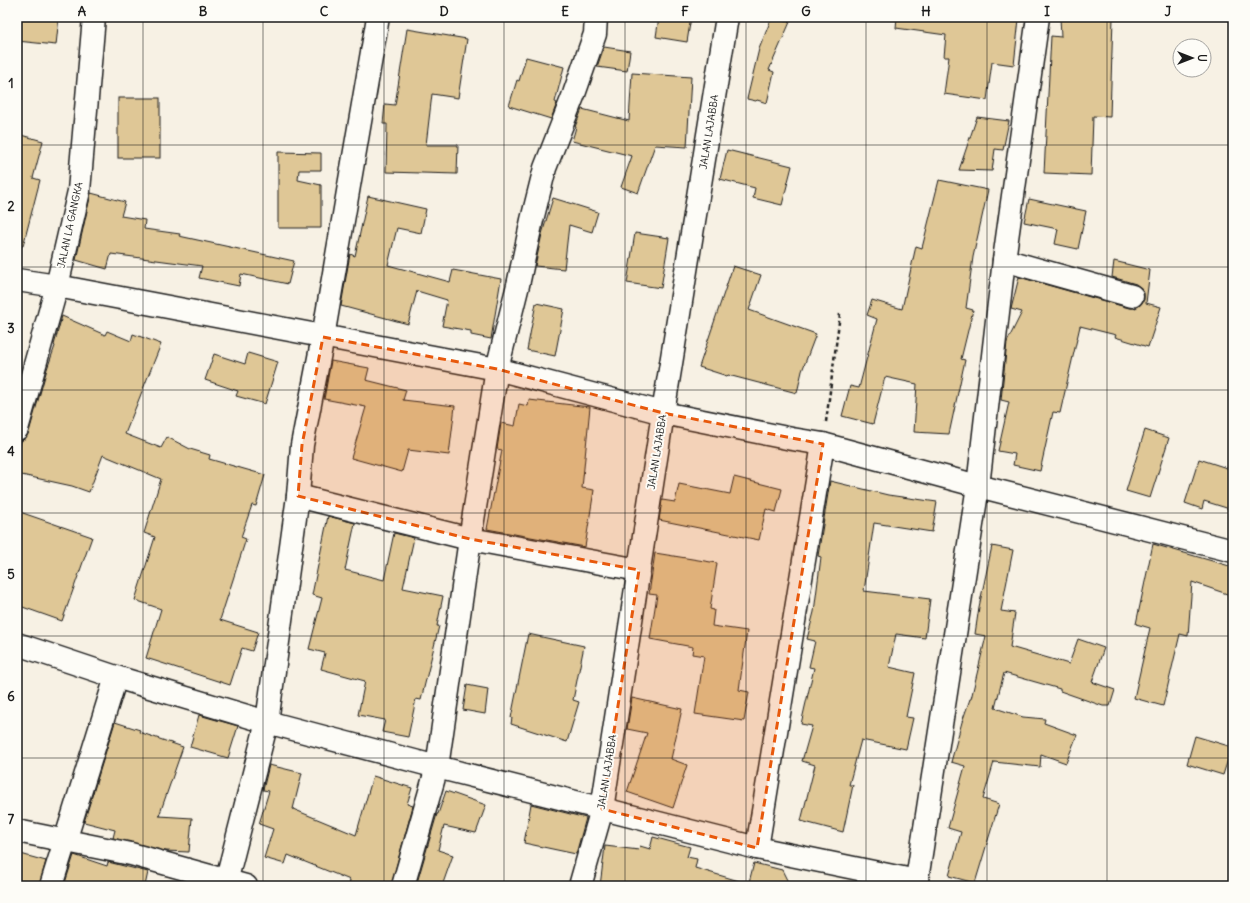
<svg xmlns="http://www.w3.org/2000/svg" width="1250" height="903" font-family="Delius,sans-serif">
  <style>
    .building { fill: #dfc796; stroke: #1c1c1c }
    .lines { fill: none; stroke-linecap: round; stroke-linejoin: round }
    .minor-casing { stroke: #1c1c1c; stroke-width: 25 }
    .path { stroke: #1c1c1c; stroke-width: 2.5; stroke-dasharray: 4 3; stroke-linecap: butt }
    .minor { stroke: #fdfcf7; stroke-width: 22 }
    .marked { fill: #e8590c; fill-opacity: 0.2; stroke: #e8590c; stroke-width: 3; stroke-dasharray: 8 5; stroke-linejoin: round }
    .grid { fill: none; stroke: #1c1c1c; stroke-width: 1; stroke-opacity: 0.55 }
    .labels { text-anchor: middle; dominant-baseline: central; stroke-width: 4; stroke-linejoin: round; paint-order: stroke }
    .street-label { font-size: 10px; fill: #1c1c1c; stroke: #fdfcf7 }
    .neatline { fill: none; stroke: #1c1c1c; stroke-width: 1.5 }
    .grid-label { font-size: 13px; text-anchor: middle; font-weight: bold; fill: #1c1c1c }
  </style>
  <rect width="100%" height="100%" fill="#f7f1e4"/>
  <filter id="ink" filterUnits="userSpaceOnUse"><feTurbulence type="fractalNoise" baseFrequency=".025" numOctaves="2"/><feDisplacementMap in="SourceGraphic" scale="8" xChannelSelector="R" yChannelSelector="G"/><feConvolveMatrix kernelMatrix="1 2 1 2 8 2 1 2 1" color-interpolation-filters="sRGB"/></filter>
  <g filter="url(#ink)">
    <g class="building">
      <path d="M17 17H59L56 45 17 41Z"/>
      <path d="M659 17H691L687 42 656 37Z"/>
      <path d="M772 17H777L790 22 769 70 774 72 767 103 757 100 756 101 747 99 759 49Z"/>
      <path d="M897 17H1018V19H1019L1014 65 992 62 987 100 944 94 949 57H944L946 35 896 28Z"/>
      <path d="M1060 17H1113L1110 117 1093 116 1091 175 1044 173 1051 36 1061 37Z"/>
      <path d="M407 29 467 39 458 98 432 94 426 145H458L457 174 386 172 387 124H383L385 104 395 105Z"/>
      <path d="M604 47 630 51 627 71 597 67Z"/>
      <path d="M526 57 564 67 555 102 557 103 551 119 509 106 517 80 519 81Z"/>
      <path d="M632 73 691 77 687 147 655 145 638 193 621 187 632 156 572 141 576 127H575L582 109 629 121Z"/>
      <rect x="118" y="98" width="42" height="60"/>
      <path d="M977 117 1009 121 1003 150 995 149 992 171 959 170Z"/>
      <path d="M17 134 43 141 33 178 40 180 23 246 17 245Z"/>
      <path d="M727 150 792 166 782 205 753 198 755 188 720 179Z"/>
      <path d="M278 152 321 153V170H299L298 180 321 185V228H278Z"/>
      <path d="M939 180 988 190 973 257 966 308 973 310 961 359 965 360 949 434 914 432 917 384 885 377 873 424 842 416 850 386 859 388 877 319 867 315 872 300 902 309 916 246 922 248Z"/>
      <path d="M91 193 125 202 121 216 145 220 144 229 180 234 179 236 294 261 288 284 241 274 239 286 199 278 202 266 111 254 107 269 76 260Z"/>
      <path d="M368 196 426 209 421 233 397 228 388 265 450 282 453 270 501 279 491 339 471 335V331L442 326 447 300 417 291 408 324 341 306 350 254 355 256Z"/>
      <path d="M553 198 598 212 592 232 569 225 564 269 535 266 542 234Z"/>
      <path d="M1029 199 1086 211 1078 249 1055 244 1058 229 1024 222Z"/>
      <path d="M635 233 669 238 661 288 627 283Z"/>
      <path d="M1114 261 1150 270 1146 303 1161 307 1148 347 1115 337 1116 335 1080 326 1060 413 1053 412 1040 471 1013 465 1015 454 998 451 1009 402 1001 400 1007 342 1022 312 1011 309 1019 277 1129 308H1135L1140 305 1144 300V293L1141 288 1136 284 1112 277Z"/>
      <path d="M733 266 761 275 749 310 816 334 802 371 797 393 728 375 727 376 699 367Z"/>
      <path d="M536 303 564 309 555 356 527 350Z"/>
      <path d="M62 316 105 335 107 331 131 341 133 334 161 344 125 434 161 448 167 437 190 449 210 455 209 459 265 475 256 506 252 505 241 537 246 539 220 620 258 632 252 651 242 648 230 685 146 658 161 609 135 600 155 537 144 533 161 479 103 455 89 492 72 486 17 474V457L21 441 26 438 29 432 47 369 55 346 54 345Z"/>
      <path d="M248 353 278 362 265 404 236 396 238 391 205 380 214 354 245 364Z"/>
      <path d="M331 361 369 368 366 380 406 390 403 400 455 406 449 455 408 450 402 472 351 458 366 407 324 399Z"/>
      <path d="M529 400 590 407 582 488 594 490 585 547 487 529 502 450 497 449 501 423 515 426 519 404 528 406Z"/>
      <path d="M1145 430 1169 438 1150 498 1126 491Z"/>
      <path d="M1199 459 1233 470V510L1204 501 1202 509 1185 503Z"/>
      <path d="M734 477 782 489 776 512 766 509 759 540 659 520 662 500 675 502 679 484 730 494Z"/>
      <path d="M830 481 888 495 937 502 932 532 874 523 864 591 930 599 925 638 896 634 889 667 915 673 906 717 913 718 906 749 861 740 849 785H853L843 832 801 821 815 765 802 761 812 726 801 724 814 668 809 667 815 641 807 639 814 612 821 557 818 556Z"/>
      <path d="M17 511 92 537 62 621 17 605Z"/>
      <path d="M328 516 355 523 345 570 384 580 394 533 414 538 403 588 443 596 437 626H439L421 700 416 699 408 737 382 732 385 720 358 715 365 681 321 669 325 653 309 649 322 598 312 595Z"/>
      <path d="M1153 544 1233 567V596L1192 582 1188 636 1180 634 1163 706 1134 698 1150 628 1136 624Z"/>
      <path d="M992 546 1013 550 1001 611 1015 613 1010 647 1069 664 1078 639 1104 648 1092 682 1115 690 1110 706H1103L1060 691V689L1004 673 995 708 1023 717 1045 719 1044 723 1077 735 1066 763 1041 754 1040 767 994 762 983 799 999 804 975 883 949 876 961 832 948 828 965 766 951 762 962 722 970 699H971L986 636 975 634 979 607Z"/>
      <path d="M655 553 717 563 710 609 714 610 712 626 747 631 739 690 749 692 744 721 695 714 704 656 692 654 693 647 650 639 657 595 649 594Z"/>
      <path d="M528 634 584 646 573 700 579 702 567 742 511 724 512 718H511Z"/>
      <path d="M467 685 488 689 485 714 463 710Z"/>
      <path d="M632 698 682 709 671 759 687 765 673 808 627 792 647 733 627 729Z"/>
      <path d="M199 715 238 726 228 758 190 747Z"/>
      <path d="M115 722 140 730 139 732 183 747 159 816 192 818 189 852 165 851 113 838 115 830 84 822Z"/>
      <path d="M1195 736 1232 747 1223 775 1187 764Z"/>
      <path d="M269 765 302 773 293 809 356 835 373 776 412 788 407 804 413 806 391 886H349L350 880 288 855 285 864 264 858 273 829 259 824 269 791 263 790Z"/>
      <path d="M446 791 486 805 476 833 444 826 438 850 453 855 442 886H416L437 814H438Z"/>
      <path d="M531 804 586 818 576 854 524 843Z"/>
      <path d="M653 837 690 847 687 857 697 859 695 868 739 881V886H600L605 846 639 850 640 846 650 849Z"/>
      <path d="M17 853 46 861 39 886H29L17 883Z"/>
      <path d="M74 855 107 866 108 862 148 872 145 886H64Z"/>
      <path d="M754 863 782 870 790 886H748Z"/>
    </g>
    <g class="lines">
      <defs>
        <g id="minor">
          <path d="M1004 260 1132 296"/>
          <path d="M17 280 57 286 497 369 663 413 792 439 823 444 978 486 1233 551"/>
          <path d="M17 429 57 286 79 191 94 17"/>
          <path d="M298 496 470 539 639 570"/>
          <path d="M17 644 116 677 267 722 437 767 757 848 917 881"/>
          <path d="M17 831 131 854 246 886"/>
          <path d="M757 848 823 444"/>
          <path d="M51 886 116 677"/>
          <path d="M225 886 267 722 298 496 302 445 323 337 378 17"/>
          <path d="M403 886 437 767 470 539 497 369 518 285 532 220 545 168 574 94 595 34 596 17"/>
          <path d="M580 886 602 809 663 413 727 17"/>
          <path d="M916 886 978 486 1004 260 1038 17"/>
        </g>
      </defs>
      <use href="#minor" class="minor-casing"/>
      <path class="path" d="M826 422 840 314"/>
      <use href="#minor" class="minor"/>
    </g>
  </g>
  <path class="marked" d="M323 337 497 369 663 413 823 444 757 848 602 809 639 570 470 539 298 496 302 445Z"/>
  <path class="grid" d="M143 17V886M263 17V886M384 17V886M504 17V886M625 17V886M746 17V886M866 17V886M987 17V886M1107 17V886M17 145H1233M17 267H1233M17 390H1233M17 513H1233M17 636H1233M17 758H1233"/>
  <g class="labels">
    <g class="street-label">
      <text transform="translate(709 132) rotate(-81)">JALAN LAJABBA</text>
      <text transform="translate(70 225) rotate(-78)">JALAN LA GANGKA</text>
      <text transform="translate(657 452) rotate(-81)">JALAN LAJABBA</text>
      <text transform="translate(607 772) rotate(-81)">JALAN LAJABBA</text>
    </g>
  </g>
  <rect width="1250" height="903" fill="none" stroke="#fdfcf7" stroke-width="44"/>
  <g transform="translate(1192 58) rotate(90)"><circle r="19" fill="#fdfcf7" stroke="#a3a29f"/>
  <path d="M0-3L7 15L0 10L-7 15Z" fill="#1c1c1c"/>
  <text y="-6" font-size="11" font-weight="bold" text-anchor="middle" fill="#1c1c1c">U</text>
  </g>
  <rect x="22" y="22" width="1206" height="859" class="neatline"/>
  <g class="grid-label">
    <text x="82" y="16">A</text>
    <text x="203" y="16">B</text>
    <text x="324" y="16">C</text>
    <text x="444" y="16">D</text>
    <text x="565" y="16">E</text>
    <text x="685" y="16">F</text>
    <text x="806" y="16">G</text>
    <text x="926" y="16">H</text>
    <text x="1047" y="16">I</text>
    <text x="1168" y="16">J</text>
    <text x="11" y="88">1</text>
    <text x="11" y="211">2</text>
    <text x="11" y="333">3</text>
    <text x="11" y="456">4</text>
    <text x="11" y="579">5</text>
    <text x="11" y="701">6</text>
    <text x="11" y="824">7</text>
  </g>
</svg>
